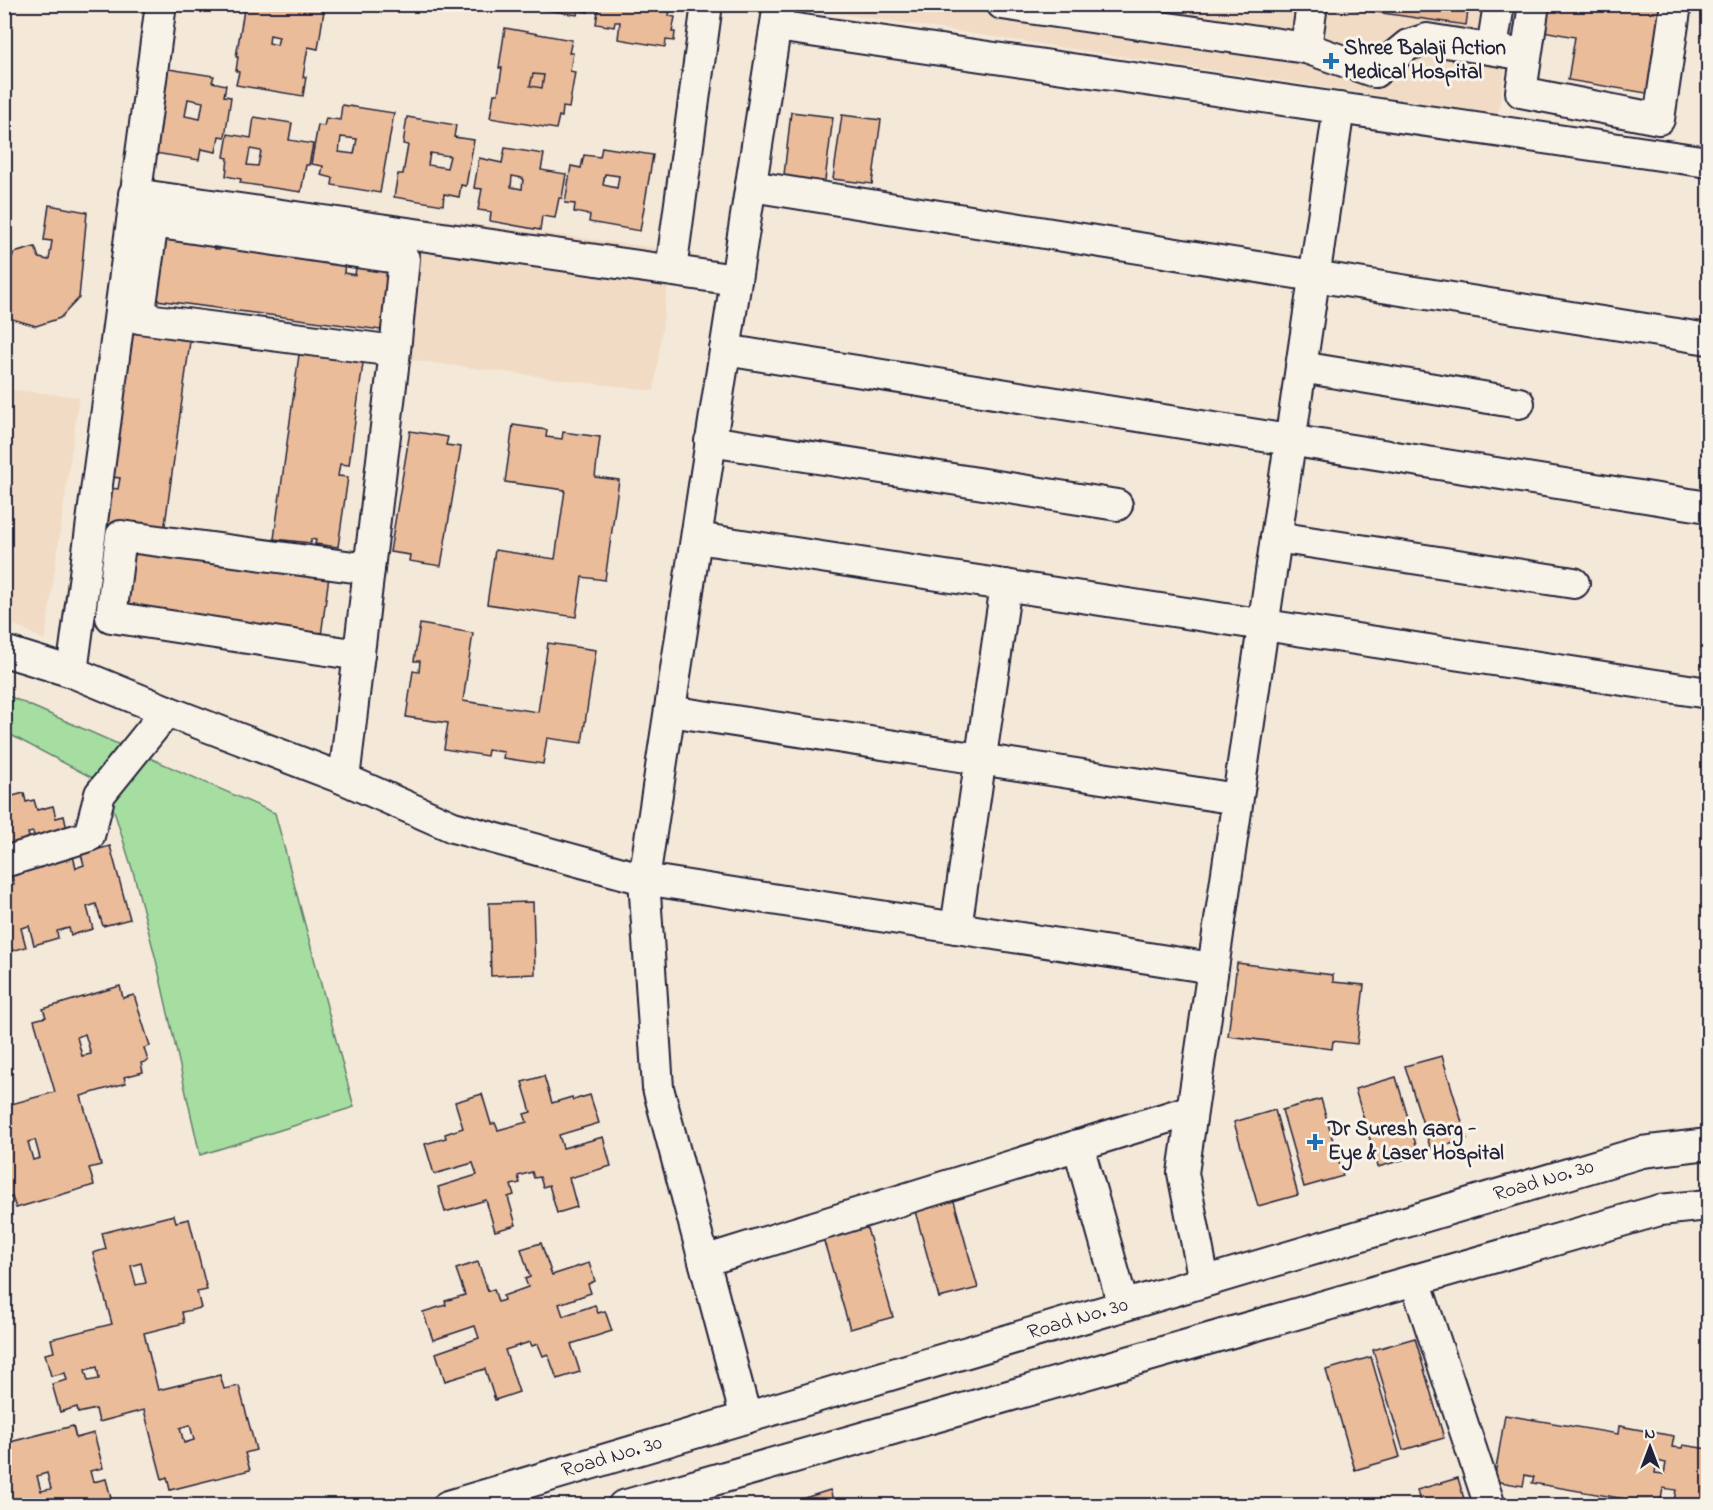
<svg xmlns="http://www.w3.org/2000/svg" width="1713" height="1510" font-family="'Indie Flower',sans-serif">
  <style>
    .built { fill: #f1dbc5 }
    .green { fill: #a6dda0; stroke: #64806e; stroke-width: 1.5 }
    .building { fill: #eabc9a; stroke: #22223b; stroke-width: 1.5; fill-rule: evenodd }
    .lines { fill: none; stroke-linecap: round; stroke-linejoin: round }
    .minor-casing { stroke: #22223b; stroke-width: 34 }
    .minor { stroke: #f7f3e8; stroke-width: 30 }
    .poi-dot { fill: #1f6fb2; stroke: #f7f3e8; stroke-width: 2 }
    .labels { text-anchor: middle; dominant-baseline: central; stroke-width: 6; stroke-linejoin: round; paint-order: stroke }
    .poi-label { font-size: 21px; font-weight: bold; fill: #22223b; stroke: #f7f3e8; text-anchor: start }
    .street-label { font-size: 21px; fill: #22223b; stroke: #f7f3e8 }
  </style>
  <rect width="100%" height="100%" fill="#f4e8d8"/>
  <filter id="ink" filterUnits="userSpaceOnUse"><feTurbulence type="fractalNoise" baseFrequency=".0167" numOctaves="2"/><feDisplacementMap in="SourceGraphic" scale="12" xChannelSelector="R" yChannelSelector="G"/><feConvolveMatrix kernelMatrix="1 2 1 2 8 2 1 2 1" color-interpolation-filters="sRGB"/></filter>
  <g filter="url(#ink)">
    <g class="built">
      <path d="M812 4 1515 5 1498 114 811 9Z"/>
      <path d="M414 216 672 250 654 391 395 358Z"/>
      <path d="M5 389 79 397 45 640 5 620Z"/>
    </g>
    <path class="green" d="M4 694 275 813 354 1107 200 1155 156 960 134 875 106 785 5 732Z"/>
    <g class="building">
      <path d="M245 4H325L318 49 308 47 303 77H306L303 96 236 85 239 72 236 71 238 57H236ZM270 35 279 37 277 45 269 43Z"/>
      <path d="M441 4H470V9Z"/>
      <path d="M529 4H589L588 12 578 10 577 15 528 7Z"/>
      <path d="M599 4H671L669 16 675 17 672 32H675L674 41 666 40 665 47 618 39 620 22H615L614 27 596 24Z"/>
      <path d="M1256 4H1286L1285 9Z"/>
      <path d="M1319 4H1469L1466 25Z"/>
      <path d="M1547 4H1673L1658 95 1568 80 1575 37 1543 31Z"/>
      <path d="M505 28 572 40 569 53H573L570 71 575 72 569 108 563 107 562 117 559 116 556 129 490 118 494 94H498L502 68H499Z"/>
      <path d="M162 68 214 76 212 82 226 85 224 96 231 97 225 137 219 136 216 152 201 149 199 160 148 152ZM188 99 203 102 200 119 185 116Z"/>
      <path d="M533 74 544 75 542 88 530 86Z"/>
      <path d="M342 105 394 113 380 193 332 185 333 178 321 175 323 166 311 164 318 125 324 126 326 118 340 120ZM341 137 357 139 354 154 339 152Z"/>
      <path d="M791 112 833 117 824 188 783 184Z"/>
      <path d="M842 115 881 120 872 184 833 179Z"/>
      <path d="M254 117 292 123 289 140 313 144 309 165H306L301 192 240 183 241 179 226 176 228 158 224 157 228 134 251 138ZM250 149 261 151 258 166 247 165Z"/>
      <path d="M407 117 456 125 454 137 474 140 466 186 461 185 459 197 444 194 443 205 394 197 398 174H403L408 145 403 144ZM430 153 450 156 447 168 428 165Z"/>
      <path d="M602 147 653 155 640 231 589 222 590 215 574 212 575 204 565 203 571 166 581 168 584 155 600 157ZM605 174 619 176 617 188 603 185Z"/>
      <path d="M505 148 544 154 541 170 566 174 562 198H559L555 218 542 216 540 230 490 221 491 212 478 210 482 189 474 188 479 158 502 163ZM512 176 523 178 522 189 511 187Z"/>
      <path d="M49 205 87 212 79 298 60 318 36 326 9 318 10 311H4V272L14 253 35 247 39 258 49 260 52 241 44 240Z"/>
      <path d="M166 234 216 241 215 249H221L222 242 282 250 281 258 287 259 288 250 345 258 344 273 355 275 357 260 390 264 381 330 157 300Z"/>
      <path d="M123 325 191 334 164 532 122 522 117 521 116 526 97 523 102 487 118 489 120 478 103 476Z"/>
      <path d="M301 340 365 349 349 465 340 464 338 476 348 477 338 547 315 544 316 540 311 539V543L274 539Z"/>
      <path d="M513 425 547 430 546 437 562 439 563 432 600 437 595 477 619 480 605 580 582 577 576 617 487 604 495 550 555 559 565 490 505 482Z"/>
      <path d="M410 431 448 437 446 445 461 447 441 566 409 561 410 555 390 552Z"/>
      <path d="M136 543 330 569 320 643 126 617Z"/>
      <path d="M420 624 473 633 463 701 538 712 548 643 596 650 582 743 547 738 543 764 503 758 504 752 488 750 487 756 444 749 448 723 406 717 413 671 419 672 420 661H414Z"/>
      <path d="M24 793 26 802 34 800 37 810 53 806 56 818 64 816 68 834 36 843 33 832 28 833 31 844 4 851V809L7 808 5 798Z"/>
      <path d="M110 846 130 919 103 926 96 904 87 907 93 929 71 935 69 928 57 931 58 938 34 945 29 926 21 928 26 947 4 953V875L6 874 9 885 14 884 11 873 39 865 40 867 49 864 48 862 73 856 76 868 84 865 81 854Z"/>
      <path d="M533 902 535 974 491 976 489 903Z"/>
      <path d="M1237 963 1333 975V982L1364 985 1357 1044 1333 1041 1332 1049 1228 1036Z"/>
      <path d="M120 986 123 998 134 995 150 1046 144 1048 148 1061 141 1063 143 1072 124 1077 126 1083 81 1096 101 1165 89 1168 94 1185 16 1208 12 1197 4 1200V1106L55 1092 34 1020 46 1017 43 1009ZM85 1034 91 1054 82 1056 77 1037ZM35 1140 40 1158 33 1160 28 1142Z"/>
      <path d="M1442 1056 1467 1139 1431 1150 1405 1066Z"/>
      <path d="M544 1076 552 1103 572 1097 573 1100 590 1095 599 1123 559 1135 563 1148 603 1137 611 1166 569 1178 577 1207 557 1213 549 1185 543 1187 540 1177 534 1178 532 1172 518 1176 520 1183 511 1185 514 1195 508 1197 516 1225 495 1231 486 1200 445 1212 438 1187 477 1175 473 1163 434 1174 425 1144 446 1138 445 1134 463 1128 455 1102 482 1094 491 1124 495 1123 498 1130 527 1122 524 1114 531 1112 522 1082Z"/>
      <path d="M1396 1077 1419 1155 1378 1167 1355 1089Z"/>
      <path d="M1321 1099 1343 1176 1304 1187 1282 1110Z"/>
      <path d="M1275 1110 1298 1195 1258 1206 1234 1122Z"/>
      <path d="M954 1201 978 1288 939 1298 915 1211Z"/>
      <path d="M174 1215 176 1222 189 1219 207 1290 197 1292 201 1308 182 1312 184 1323 144 1333 158 1390 220 1375 224 1389 239 1386 256 1450 245 1453 250 1470 170 1490 167 1477 162 1479 144 1410 99 1422 96 1409 78 1413 77 1407 60 1412 52 1384 67 1380 65 1373 51 1376 45 1354 54 1352 51 1339 112 1324 93 1253 106 1249 102 1233ZM141 1263 146 1283 136 1285 131 1266ZM97 1367 99 1379 88 1381 85 1370ZM190 1425 194 1440 184 1443 180 1428Z"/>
      <path d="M866 1225 893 1317 850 1329 823 1238Z"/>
      <path d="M541 1243 552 1275 589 1263 595 1281 588 1284 591 1293 559 1304 563 1316 595 1305 598 1313 605 1311 612 1331 571 1344 580 1372 557 1379 548 1354 543 1356 538 1344 532 1346 530 1342 505 1350 519 1392 495 1400 485 1369 445 1381 436 1353 479 1338 475 1326 433 1340 423 1312 446 1305 445 1301 465 1295 456 1269 478 1262 488 1291 494 1289 498 1302 504 1300 503 1296 528 1287 525 1279 530 1277 521 1249Z"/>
      <path d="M1415 1338 1444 1438 1403 1450 1373 1350Z"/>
      <path d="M1371 1357 1400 1457 1355 1470 1326 1370Z"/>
      <path d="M1505 1415 1618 1434 1619 1426 1674 1436 1672 1447 1682 1448 1683 1445 1708 1449V1506H1673L1676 1490 1663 1488 1660 1505 1532 1483 1534 1477 1525 1475 1523 1486 1494 1481ZM1657 1461 1666 1463 1664 1474 1655 1473Z"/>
      <path d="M4 1422 10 1442 73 1426 76 1438 94 1433 103 1468 90 1471 93 1482 106 1479 113 1506H8L4 1493ZM47 1473 51 1489 41 1491 37 1476Z"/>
      <path d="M1458 1478 1466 1506H1421L1417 1490Z"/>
      <path d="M830 1490 835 1506H793L792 1502Z"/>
    </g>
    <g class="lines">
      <defs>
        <g id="minor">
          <path d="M779 4C732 296 689 587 644 879L1212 968"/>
          <path d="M1002 4 1306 48 1312 4"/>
          <path d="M1534 4 1521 92 1659 119 1676 4"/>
          <path d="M776 26 1708 162"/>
          <path d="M1306 48 1375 72 1408 45 1427 39 1526 55"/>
          <path d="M1492 49 1499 4"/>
          <path d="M751 186 1708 339"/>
          <path d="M134 194 736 280"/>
          <path d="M671 270 707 4"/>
          <path d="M725 350 1708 507"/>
          <path d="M1301 367 1519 403"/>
          <path d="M710 441 1117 505"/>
          <path d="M1276 537 1574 583"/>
          <path d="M697 538 1708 693"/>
          <path d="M4 651 72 672 167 711 344 779 453 827 644 879 658 1088 746 1418"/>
          <path d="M359 655 111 617 121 536 369 569"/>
          <path d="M72 672 161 4"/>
          <path d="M670 711 1237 799"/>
          <path d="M344 779 395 351 404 259 153 222 139 318 395 351"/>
          <path d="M4 862 89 836 100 794 167 711"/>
          <path d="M956 928 1006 585"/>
          <path d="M1078 1145 1123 1305"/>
          <path d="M704 1261 1192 1110"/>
          <path d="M1415 1280 1490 1506"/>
          <path d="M1204 1281 1183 1173 1339 108"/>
          <path id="s1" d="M448 1506 1642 1152 1708 1144"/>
          <path d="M623 1506 1660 1210 1708 1205"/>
        </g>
      </defs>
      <use href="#minor" class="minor-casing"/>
      <use href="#minor" class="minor"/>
    </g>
  </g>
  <g class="poi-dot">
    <path d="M1328 52h6v6h6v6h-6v6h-6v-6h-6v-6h6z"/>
    <path d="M1312 1133h6v6h6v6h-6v6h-6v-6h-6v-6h6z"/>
  </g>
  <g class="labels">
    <g class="poi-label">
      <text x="1344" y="49">Shree Balaji Action<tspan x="1344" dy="24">Medical Hospital</tspan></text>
      <text x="1328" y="1130">Dr Suresh Garg -<tspan x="1328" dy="24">Eye &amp; Laser Hospital</tspan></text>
    </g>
    <g class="street-label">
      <text stroke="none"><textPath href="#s1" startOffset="1143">Road No. 30</textPath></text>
      <text stroke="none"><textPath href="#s1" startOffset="657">Road No. 30</textPath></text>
      <text stroke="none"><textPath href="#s1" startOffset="171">Road No. 30</textPath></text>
    </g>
  </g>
  <rect width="1713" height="1510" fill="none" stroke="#f7f3e8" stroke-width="24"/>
  <rect x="12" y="12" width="1689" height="1486" fill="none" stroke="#22223b" stroke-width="2" filter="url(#ink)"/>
  <g transform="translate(1650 1447)" stroke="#f7f3e8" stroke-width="4.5" paint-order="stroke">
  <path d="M0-4.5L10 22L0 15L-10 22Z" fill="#22223b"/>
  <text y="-9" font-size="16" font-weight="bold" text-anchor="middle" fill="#22223b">N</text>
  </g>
</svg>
